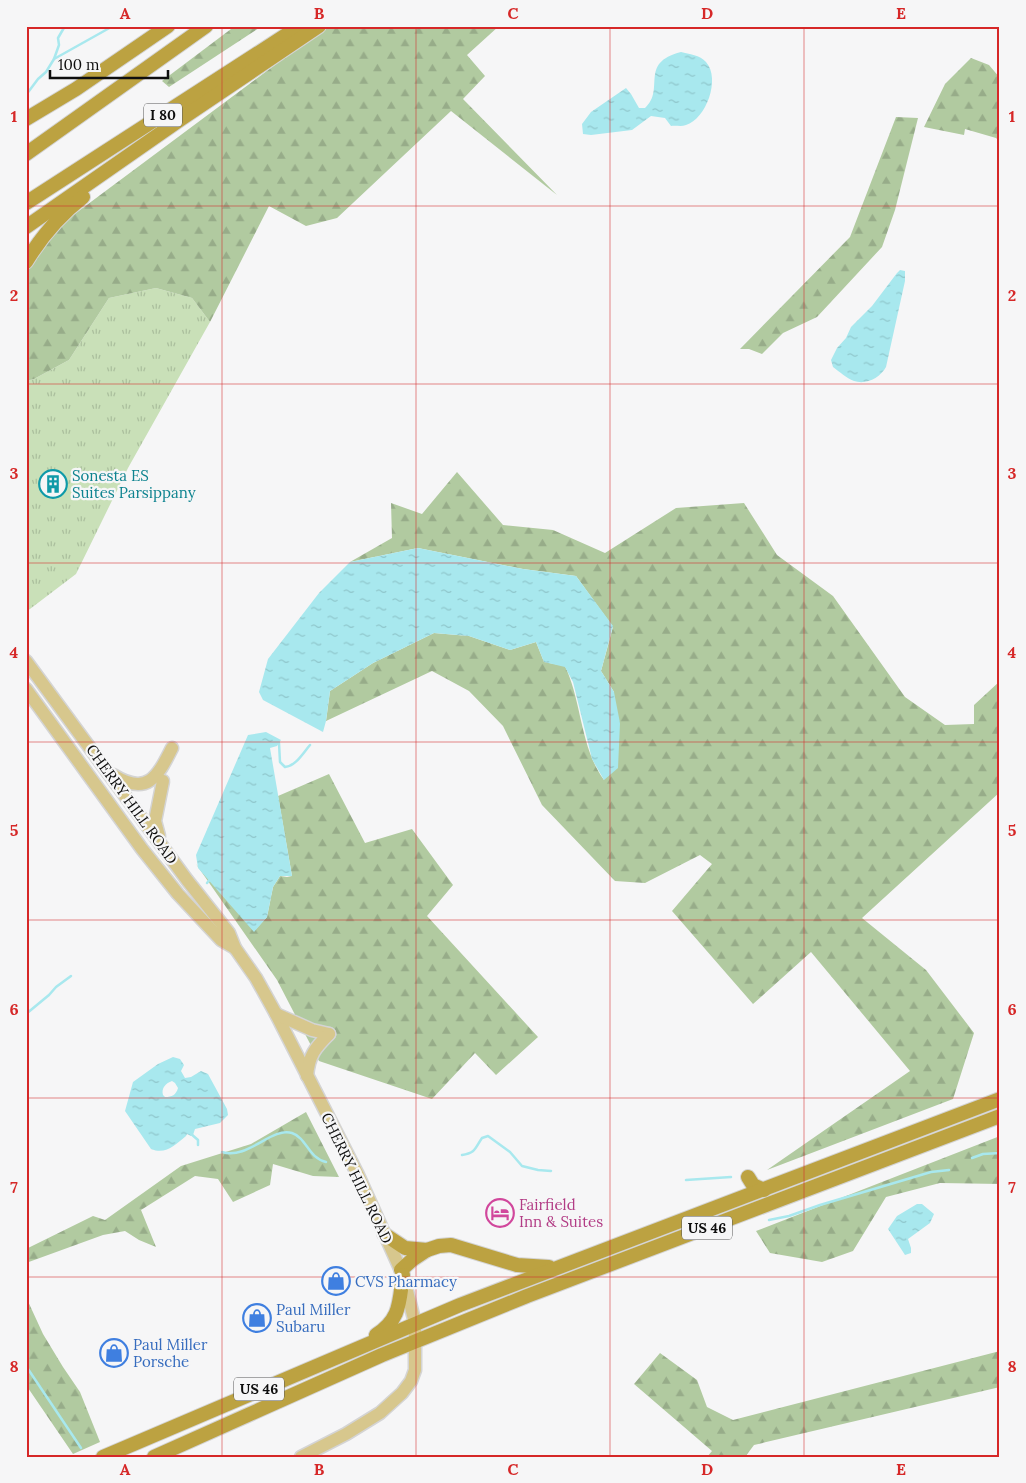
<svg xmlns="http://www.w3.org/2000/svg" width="1026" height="1483" font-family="Lora,serif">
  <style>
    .grass { fill: url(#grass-tufts) }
    .forest { fill: url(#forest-firs) }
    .water { fill: url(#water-ripples); fill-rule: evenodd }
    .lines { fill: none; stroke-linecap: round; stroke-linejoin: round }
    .stream { stroke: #a8e8ee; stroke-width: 2.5 }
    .major-casing { stroke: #d4d4d4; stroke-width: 15 }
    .highway-casing { stroke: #d4d4d4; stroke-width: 16 }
    .major { stroke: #d7c78d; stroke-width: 12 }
    .highway { stroke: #bca241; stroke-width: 14 }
    .grid { fill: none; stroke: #d62828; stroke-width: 1; stroke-opacity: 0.55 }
    .labels { text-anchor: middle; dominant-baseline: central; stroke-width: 4.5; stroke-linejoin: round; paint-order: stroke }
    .shield { fill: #f6f6f7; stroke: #545454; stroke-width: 1 }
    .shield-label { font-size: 14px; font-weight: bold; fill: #0e0e0e }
    .culture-label { font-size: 15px; fill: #0d838f; stroke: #f6f6f7; text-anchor: start }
    .street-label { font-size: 15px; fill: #0e0e0e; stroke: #f6f6f7 }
    .hotel-label { font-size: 15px; fill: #b23c85; stroke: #f6f6f7; text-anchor: start }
    .shop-label { font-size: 15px; fill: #366cbe; stroke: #f6f6f7; text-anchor: start }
    .neatline { fill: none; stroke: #d62828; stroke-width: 2 }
    .grid-label { font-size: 16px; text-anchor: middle; font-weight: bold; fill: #d62828 }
  </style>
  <defs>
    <pattern id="grass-tufts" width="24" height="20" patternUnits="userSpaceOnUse" patternTransform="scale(1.25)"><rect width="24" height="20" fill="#c9e0b8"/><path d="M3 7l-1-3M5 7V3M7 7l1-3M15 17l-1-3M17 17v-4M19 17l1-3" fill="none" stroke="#abbf9d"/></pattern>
    <pattern id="forest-firs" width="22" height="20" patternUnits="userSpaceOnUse" patternTransform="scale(1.25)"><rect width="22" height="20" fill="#b1caa0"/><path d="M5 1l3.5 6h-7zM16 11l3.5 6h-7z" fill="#97ac89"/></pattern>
    <pattern id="water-ripples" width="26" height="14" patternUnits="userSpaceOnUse" patternTransform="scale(1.25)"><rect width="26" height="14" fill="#a8e8ee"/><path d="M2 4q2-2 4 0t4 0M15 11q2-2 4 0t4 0" fill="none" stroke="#8fc6cb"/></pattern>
  </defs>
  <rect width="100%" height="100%" fill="#f6f6f7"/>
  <path class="grass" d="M156 288 192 298 210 322 128 468 76 574 26 612V381L34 379 69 360 109 298Z"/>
  <g class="forest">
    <path d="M235 26H262L169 87 162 81Z"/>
    <path d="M330 26H499L467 55 485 76 463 99 557 195 451 111 337 218 306 226 269 206 210 322 192 298 156 288 109 298 69 360 34 379 26 381V246L29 248 283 59Z"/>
    <path d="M971 58 989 65 1000 78V142L996 138 965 129 964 135 924 127 945 84Z"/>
    <path d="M896 117 918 118 895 210 882 247 817 317 783 333 762 354 749 349H740L850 237Z"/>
    <path d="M457 472 503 525 553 530 605 553 676 508 744 503 777 555 833 596 905 697 945 725 974 724V705L1000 681V792L862 918 926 970 974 1033 953 1099 767 1170 910 1071 811 952 753 1004 672 911 712 864 700 855 645 883 615 881 542 805 503 726 469 691 432 671 326 721 330 691 373 663 434 633 469 636 510 650 536 642 544 662 565 666C582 702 580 747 604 780L614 692 601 671 613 627 576 576 523 569 418 548 350 562 392 538 391 503 422 514Z"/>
    <path d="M329 774 365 843 412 829 453 885 427 916 538 1037 496 1075 475 1053 432 1099 319 1061 277 980 196 864 254 931 267 917 273 887 280 876 287 877 292 876 278 796Z"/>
    <path d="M306 1112 339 1177 313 1176 273 1164 270 1185 233 1202 218 1179 195 1176 141 1210 156 1247 139 1240 125 1231 103 1235 26 1263V1249L93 1216 105 1220 181 1166 251 1144Z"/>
    <path d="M1000 1136V1184L940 1183 886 1197 853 1251 822 1262 770 1253 756 1231Z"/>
    <path d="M26 1297 43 1334 63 1367 80 1392 100 1442 73 1454 26 1385Z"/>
    <path d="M1000 1351V1387L754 1445 745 1457H707L712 1451 634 1384 660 1353 697 1380 707 1407 733 1420Z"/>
  </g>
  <g class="water">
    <path d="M681 52C689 54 700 55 706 62 721 79 706 119 686 125 681 127 676 125 671 126L665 118 651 116 632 130 591 135 583 134 582 124 591 112 626 88 631 94 639 108H645C666 89 638 63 681 52Z"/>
    <path d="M900 270 905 271V281L886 367C880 378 866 385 854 381 846 378 840 372 833 367L831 360 837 348 846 338 851 327 872 306 897 273Z"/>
    <path d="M418 548 523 569 576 576 613 626 601 671 614 692 620 723 618 768 604 780 592 759 573 682 565 667 544 662 536 642 510 650 469 636 434 633 373 663 330 691 326 721 323 732 263 700 259 692 268 659 319 593 350 562Z"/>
    <path d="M266 732 281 740 277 746 270 748 292 876H280L273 887 267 917 254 932 198 868 196 855 248 735Z"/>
    <path d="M173 1057 180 1059 184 1065 181 1071 185 1078 191 1077 201 1071 208 1074 227 1109 228 1115 220 1123 195 1129 193 1135 191 1136 187 1134 186 1136C175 1145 166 1155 151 1149L125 1111 133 1082 158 1064ZM172 1081 175 1083 178 1088C176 1095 172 1097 165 1097L163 1095C161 1088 166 1083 172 1081Z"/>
    <path d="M917 1204H922L934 1214 930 1223 908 1239 911 1248V1253L905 1255 888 1229 897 1216Z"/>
  </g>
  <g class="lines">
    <g class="stream">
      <path d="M54 59 59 45 58 38 65 26"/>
      <path d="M26 95 38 79 46 72 54 59 113 26"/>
      <path d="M276 742 279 743 280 762 285 767C296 766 303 753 310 745"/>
      <path d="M207 883 211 878"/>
      <path d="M26 1014 49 995 56 987 71 976"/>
      <path d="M190 1133 198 1140V1145"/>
      <path d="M222 1152C248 1160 271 1127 292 1133 307 1138 308 1158 326 1162"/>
      <path d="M462 1155C476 1153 475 1148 482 1138L488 1136 510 1152 522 1166 538 1170 551 1171"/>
      <path d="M972 1158 983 1154 1000 1153"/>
      <path d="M686 1180 731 1177"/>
      <path d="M769 1220 789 1216 820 1205 931 1172 949 1170"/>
      <path d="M26 1366 81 1448"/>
    </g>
    <defs>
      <g id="major">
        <path d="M26 661 187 880 229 933 235 948 256 978 276 1014 358 1175 403 1275 415 1323V1370L411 1381 402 1393 380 1413 346 1434 301 1457"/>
        <path d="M26 689 142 849 178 894 221 940 235 948"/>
        <path d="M113 775C147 796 157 778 172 748"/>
        <path d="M159 836 155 821 163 781"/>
        <path d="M276 1014 312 1030 329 1034"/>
        <path d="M307 1076C309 1055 315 1048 329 1034"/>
      </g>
      <g id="highway">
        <path d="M26 119 76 89 168 26"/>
        <path d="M26 154 206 26"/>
        <path d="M26 203 300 26"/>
        <path d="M26 227 181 119 319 26"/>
        <path d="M26 262C41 237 60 215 83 197"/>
        <path d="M748 1177 753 1185 764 1190"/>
        <path d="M384 1234 405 1248 427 1250 439 1246 451 1245 517 1265 549 1267"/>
        <path d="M401 1270 412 1260 427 1250"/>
        <path d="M376 1335C401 1319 399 1302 403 1275"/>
        <path d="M103 1457 460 1305 1000 1099"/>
        <path d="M154 1457 382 1355 527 1296 1000 1116"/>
      </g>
    </defs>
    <use href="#major" class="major-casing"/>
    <use href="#highway" class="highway-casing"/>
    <use href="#major" class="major"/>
    <use href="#highway" class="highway"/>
  </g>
  <path class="grid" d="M222 26V1457M416 26V1457M610 26V1457M804 26V1457M26 206H1000M26 384H1000M26 563H1000M26 742H1000M26 920H1000M26 1098H1000M26 1277H1000"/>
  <defs>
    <symbol id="building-ring" viewBox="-11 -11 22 22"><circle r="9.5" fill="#f6f6f7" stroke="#0f9aa8" stroke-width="1.5"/><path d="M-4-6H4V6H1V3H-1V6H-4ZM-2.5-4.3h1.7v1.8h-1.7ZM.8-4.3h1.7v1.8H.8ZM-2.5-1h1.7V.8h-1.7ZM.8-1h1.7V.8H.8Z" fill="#0f9aa8"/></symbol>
    <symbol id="hotel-ring" viewBox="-11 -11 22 22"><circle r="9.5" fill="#f6f6f7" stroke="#d1479c" stroke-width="1.5"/><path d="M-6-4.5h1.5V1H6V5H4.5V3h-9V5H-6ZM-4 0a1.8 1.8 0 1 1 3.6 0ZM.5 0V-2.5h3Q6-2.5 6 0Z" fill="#d1479c"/></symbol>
    <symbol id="shop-ring" viewBox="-11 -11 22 22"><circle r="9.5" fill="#f6f6f7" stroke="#3f7fe0" stroke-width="1.5"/><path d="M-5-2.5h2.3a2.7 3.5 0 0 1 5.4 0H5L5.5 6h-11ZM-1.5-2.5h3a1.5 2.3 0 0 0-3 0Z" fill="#3f7fe0"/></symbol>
  </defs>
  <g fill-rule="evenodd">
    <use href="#building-ring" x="37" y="468" width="32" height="32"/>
    <use href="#hotel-ring" x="484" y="1197" width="32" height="32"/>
    <use href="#shop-ring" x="320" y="1265" width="32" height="32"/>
    <use href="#shop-ring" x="241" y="1302" width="32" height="32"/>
    <use href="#shop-ring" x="98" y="1337" width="32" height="32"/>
  </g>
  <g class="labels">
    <g class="shield">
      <rect x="144" y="103.5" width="38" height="23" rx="4"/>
      <rect x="682" y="1216.5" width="50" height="23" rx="4"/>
      <rect x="234" y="1377.5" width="50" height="23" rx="4"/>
    </g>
    <g class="shield-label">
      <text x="163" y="115">I 80</text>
      <text x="707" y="1228">US 46</text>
      <text x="259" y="1389">US 46</text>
    </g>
    <g class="culture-label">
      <text x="72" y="475">Sonesta ES<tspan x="72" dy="17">Suites Parsippany</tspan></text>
    </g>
    <g class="street-label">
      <text transform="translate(132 804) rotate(54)">CHERRY HILL ROAD</text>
      <text transform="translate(357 1178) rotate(64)">CHERRY HILL ROAD</text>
    </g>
    <g class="hotel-label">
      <text x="519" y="1204">Fairfield<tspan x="519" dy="17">Inn &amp; Suites</tspan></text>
    </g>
    <g class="shop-label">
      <text x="355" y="1281">CVS Pharmacy</text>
      <text x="276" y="1309">Paul Miller<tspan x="276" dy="17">Subaru</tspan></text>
      <text x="133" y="1344">Paul Miller<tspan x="133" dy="17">Porsche</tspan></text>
    </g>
  </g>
  <rect width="1026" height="1483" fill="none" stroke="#f6f6f7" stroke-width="55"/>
  <path d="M50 70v8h118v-8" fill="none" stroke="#0e0e0e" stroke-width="2.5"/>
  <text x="58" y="70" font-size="15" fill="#0e0e0e" stroke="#f6f6f7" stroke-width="4" paint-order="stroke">100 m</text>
  <rect x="28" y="28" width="970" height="1428" class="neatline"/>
  <g class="grid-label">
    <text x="125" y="19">A</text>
    <text x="319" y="19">B</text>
    <text x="513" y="19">C</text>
    <text x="707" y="19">D</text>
    <text x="901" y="19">E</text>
    <text x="14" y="122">1</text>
    <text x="1012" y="122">1</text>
    <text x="14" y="301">2</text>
    <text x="1012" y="301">2</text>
    <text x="14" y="479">3</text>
    <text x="1012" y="479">3</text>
    <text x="14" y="658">4</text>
    <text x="1012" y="658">4</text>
    <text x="14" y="836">5</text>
    <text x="1012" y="836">5</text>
    <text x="14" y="1015">6</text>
    <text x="1012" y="1015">6</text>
    <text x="14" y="1193">7</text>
    <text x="1012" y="1193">7</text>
    <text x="14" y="1372">8</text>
    <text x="1012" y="1372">8</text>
    <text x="125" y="1475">A</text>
    <text x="319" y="1475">B</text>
    <text x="513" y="1475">C</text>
    <text x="707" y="1475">D</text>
    <text x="901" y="1475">E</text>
  </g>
</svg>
